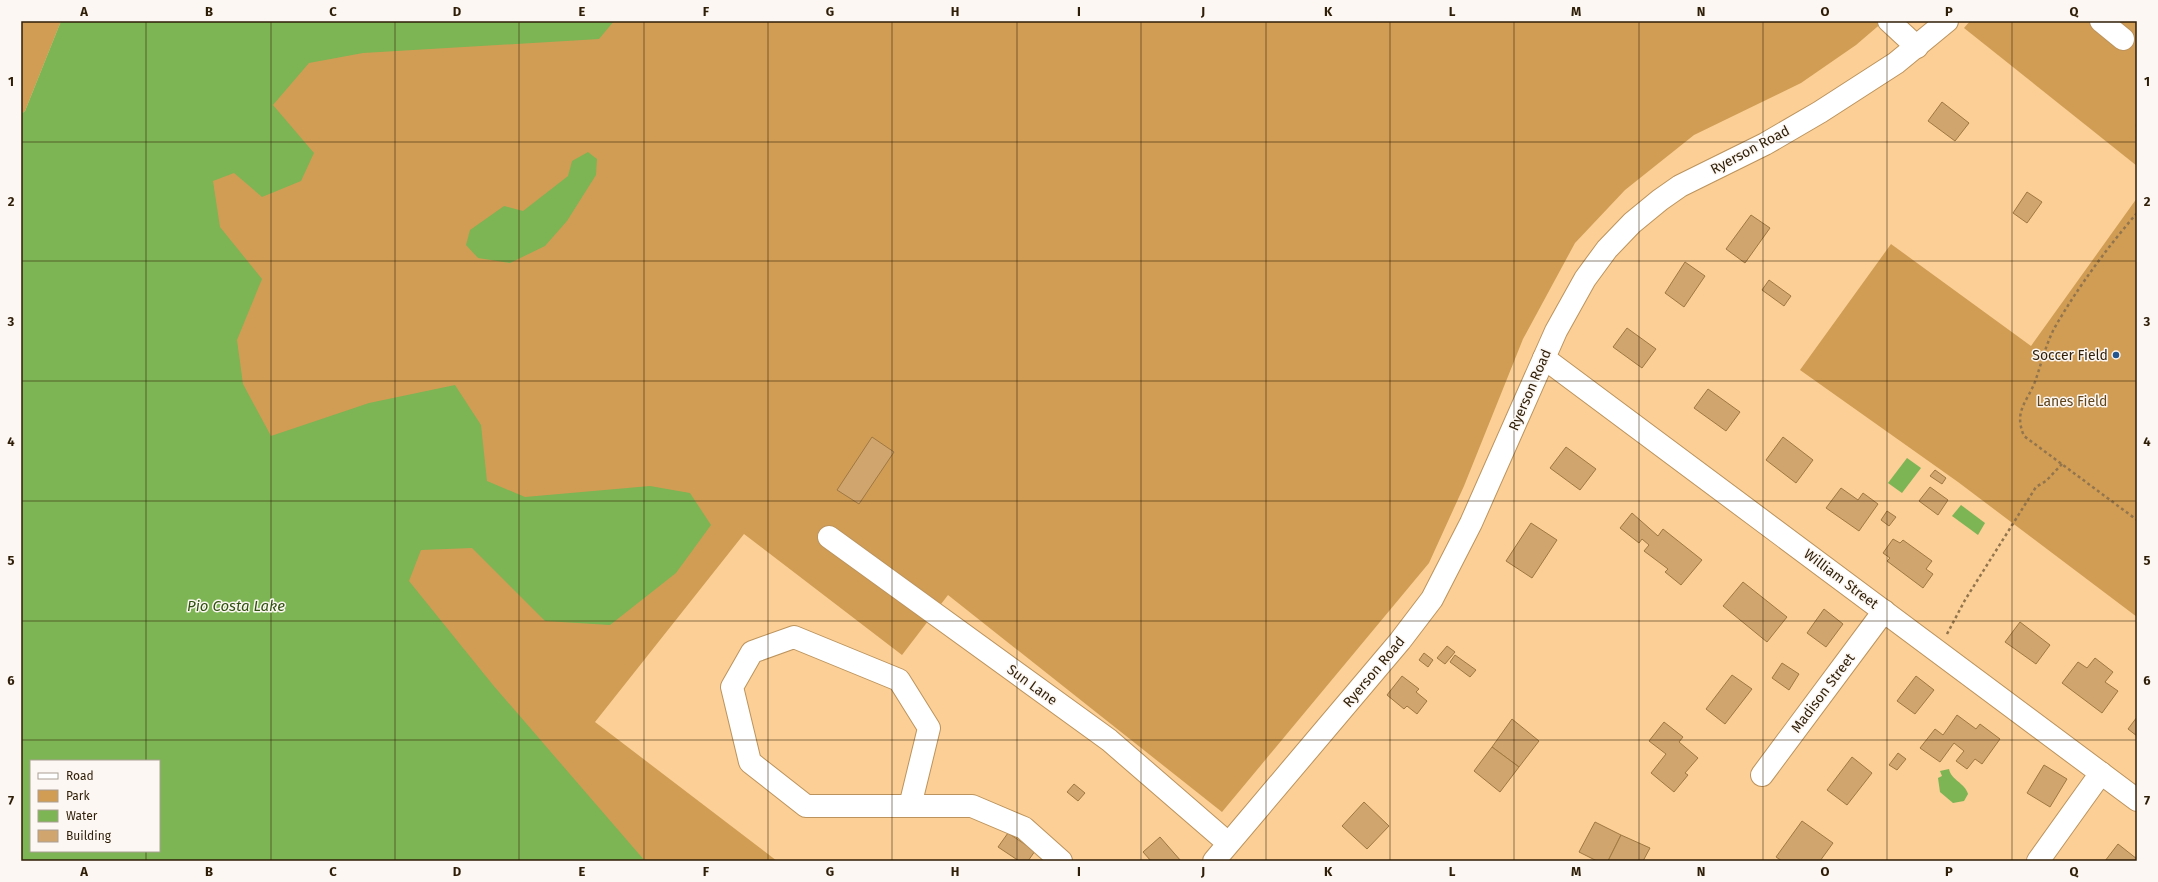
<svg xmlns="http://www.w3.org/2000/svg" width="2158" height="882" font-family="'Fira Sans',sans-serif">
  <style>
    .green { fill: #d19d54 }
    .water { fill: #7db454; fill-rule: evenodd }
    .building { fill: #d0a56e; stroke: #a07841 }
    .lines { fill: none; stroke-linecap: round; stroke-linejoin: round }
    .minor-casing { stroke: #bc935c; stroke-width: 24 }
    .path { stroke: #93754d; stroke-width: 2.5; stroke-dasharray: 3 3; stroke-linecap: butt }
    .minor { stroke: #fff; stroke-width: 22 }
    .grid { fill: none; stroke: #2f1e07; stroke-width: 1; stroke-opacity: 0.55 }
    .poi-dot { fill: #245790; stroke: #fcf7f2; stroke-width: 1.5 }
    .labels { text-anchor: middle; dominant-baseline: central; stroke-width: 3; stroke-linejoin: round; paint-order: stroke }
    .street-label { font-size: 14px; fill: #2f1e07; stroke: #fcf7f2 }
    .poi-label { font-size: 14px; fill: #2f1e07; stroke: #fcf7f2; text-anchor: end }
    .park-label { font-size: 14px; fill: #61451d; stroke: #fcf7f2 }
    .water-label { font-size: 15px; font-style: italic; fill: #2f510e; stroke: #fcf7f2 }
    .neatline { fill: none; stroke: #2f1e07; stroke-width: 1.5 }
    .grid-label { font-size: 13px; text-anchor: middle; font-weight: bold; fill: #2f1e07 }
  </style>
  <rect width="100%" height="100%" fill="#fbcf96"/>
  <g class="green">
    <path d="M21 21H61L25 111 21 114Z"/>
    <path d="M168 21H1884L1856 45 1801 83 1694 135 1625 190 1575 243 1523 339 1464 486 1429 563 1222 812 948 595 902 655 744 534 595 722 777 861H572L232 537Z"/>
    <path d="M1970 21H2137V166L1964 28Z"/>
    <path d="M2137 198V617L1958 482 1800 370 1891 244 2031 346Z"/>
  </g>
  <g class="water">
    <path d="M61 21H614L599 39 363 53 309 63 273 105 314 153 301 181 262 197 234 173 213 181 220 227 262 279 237 340 243 384 271 436 369 403 455 385 481 425 487 481 525 497 650 486 690 493 711 525 676 573 610 625 545 621 472 548 421 550 409 581 493 685 645 861H21V114L25 111ZM31 761H159V851H31Z"/>
    <path d="M588 152 597 159 596 175 567 221 545 246 510 263 478 258 466 245 470 230 504 206 523 211 568 176 572 161Z"/>
    <path d="M1907 458 1921 468 1902 493 1888 483Z"/>
    <path d="M1961 505 1985 523 1978 535 1952 516Z"/>
    <path d="M1949 769C1951 780 1965 783 1968 794L1964 801 1953 803 1940 792 1938 778 1942 776 1940 771Z"/>
  </g>
  <g class="building">
    <path d="M1942 102 1969 123 1955 141 1928 121Z"/>
    <path d="M2027 192 2042 202 2027 223 2013 213Z"/>
    <path d="M1751 215 1770 228 1745 263 1726 249Z"/>
    <path d="M1685 262 1705 276 1684 307 1665 293Z"/>
    <path d="M1769 280 1791 296 1784 306 1762 290Z"/>
    <path d="M1627 328 1656 349 1642 368 1613 347Z"/>
    <path d="M1708 389 1740 412 1726 431 1694 408Z"/>
    <path d="M872 437 894 452 859 504 837 490Z"/>
    <path d="M1783 437 1813 460 1796 483 1766 460Z"/>
    <path d="M1566 447 1596 469 1580 490 1550 468Z"/>
    <path d="M1935 470 1946 478 1942 484 1930 476Z"/>
    <path d="M1930 487 1948 500 1938 515 1919 501Z"/>
    <path d="M1841 488 1858 500 1863 493 1878 504 1859 531 1826 508Z"/>
    <path d="M1887 511 1896 517 1889 526 1881 520Z"/>
    <path d="M1632 513 1658 536 1663 529 1702 560 1681 585 1665 572 1668 569 1644 551 1649 545 1642 539 1639 543 1620 528Z"/>
    <path d="M1531 523 1557 540 1532 578 1506 561Z"/>
    <path d="M1893 539 1900 543 1903 540 1932 561 1926 569 1933 574 1923 588 1887 561 1890 558 1883 553Z"/>
    <path d="M1743 582 1787 617 1767 642 1723 606Z"/>
    <path d="M1824 609 1843 624 1826 647 1807 633Z"/>
    <path d="M2020 622 2050 645 2036 664 2005 642Z"/>
    <path d="M1447 646 1455 652 1445 664 1437 658Z"/>
    <path d="M1424 653 1433 660 1428 667 1419 660Z"/>
    <path d="M1455 655 1476 670 1470 677 1450 662Z"/>
    <path d="M2095 658 2113 672 2105 682 2118 691 2102 713 2062 683 2078 662 2087 668Z"/>
    <path d="M1782 663 1799 674 1789 690 1772 678Z"/>
    <path d="M1732 675 1752 689 1725 724 1706 709Z"/>
    <path d="M1402 676 1419 689 1416 692 1427 701 1417 714 1407 706 1404 709 1387 695Z"/>
    <path d="M1916 676 1934 690 1915 714 1897 701Z"/>
    <path d="M1957 715 1976 729 1980 724 2000 739 1982 764 1975 759 1967 769 1956 761 1964 751 1954 743 1940 762 1920 748 1935 729 1943 735Z"/>
    <path d="M2137 717V736L2128 729Z"/>
    <path d="M1512 719 1539 741 1519 767 1492 747Z"/>
    <path d="M1664 722 1683 737 1679 742 1698 758 1685 773 1688 775 1674 792 1651 773 1666 754 1649 741Z"/>
    <path d="M1492 747 1519 767 1500 792 1474 771Z"/>
    <path d="M1898 753 1906 759 1897 770 1889 765Z"/>
    <path d="M1852 757 1872 773 1847 805 1827 790Z"/>
    <path d="M2044 765 2067 779 2050 807 2027 793Z"/>
    <path d="M1074 784 1085 793 1078 801 1067 792Z"/>
    <path d="M1364 802 1389 826 1367 849 1342 826Z"/>
    <path d="M1802 821 1833 843 1820 861H1782L1776 857Z"/>
    <path d="M1595 822 1621 835 1608 861H1597L1579 852Z"/>
    <path d="M1008 833 1035 851 1028 861H1019L998 847Z"/>
    <path d="M1621 835 1650 848 1643 861H1608Z"/>
    <path d="M1160 837 1181 861H1151L1143 852Z"/>
    <path d="M2118 844 2137 859V861H2105Z"/>
  </g>
  <g class="lines">
    <defs>
      <g id="minor">
        <path d="M1889 21 1917 47"/>
        <path d="M2101 21 2123 39"/>
        <path d="M1544 358 2137 800"/>
        <path d="M829 537 1109 740 1228 843"/>
        <path d="M1762 775 1884 611"/>
        <path d="M910 806 929 728 899 680 794 637 752 652 732 687 750 762 806 806H972L1024 828 1061 861"/>
        <path d="M1214 861 1400 641 1432 599 1471 523 1556 331 1585 279 1607 249 1632 223 1660 200 1680 186 1765 144 1820 112 1896 63 1947 21"/>
        <path d="M2038 861 2101 773"/>
      </g>
    </defs>
    <use href="#minor" class="minor-casing"/>
    <g class="path">
      <path d="M2137 124V139"/>
      <path d="M2137 213C2107 248 2078 287 2055 327 2046 344 2042 361 2036 379 2028 402 2013 410 2024 436L2137 520"/>
      <path d="M1947 634 1965 600 2036 487 2046 481 2062 464"/>
    </g>
    <use href="#minor" class="minor"/>
  </g>
  <path class="grid" d="M146 21V761M271 21V861M395 21V861M519 21V861M644 21V861M768 21V861M892 21V861M1017 21V861M1141 21V861M1266 21V861M1390 21V861M1514 21V861M1639 21V861M1763 21V861M1887 21V861M2012 21V861M21 142H2137M21 261H2137M21 381H2137M21 501H2137M21 621H2137M21 740H2137M146 851V861"/>
  <circle class="poi-dot" cx="2116" cy="355" r="4"/>
  <g class="labels">
    <g class="street-label">
      <text transform="translate(1750 150) rotate(-28)">Ryerson Road</text>
      <text transform="translate(1530 390) rotate(-67)">Ryerson Road</text>
      <text transform="translate(1841 579) rotate(37)">William Street</text>
      <text transform="translate(1374 672) rotate(-50)">Ryerson Road</text>
      <text transform="translate(1032 685) rotate(36)">Sun Lane</text>
      <text transform="translate(1823 693) rotate(-53)">Madison Street</text>
    </g>
    <g class="poi-label">
      <text x="2108" y="355">Soccer Field</text>
    </g>
    <g class="park-label">
      <text x="2072" y="401">Lanes Field</text>
    </g>
    <g class="water-label">
      <text x="236" y="606">Pio Costa Lake</text>
    </g>
  </g>
  <rect width="2158" height="882" fill="none" stroke="#fcf7f2" stroke-width="44"/>
  <rect x="30" y="760" width="130" height="92" fill="#fcf7f2" stroke="#aaa094"/>
  <rect x="38" y="773" width="20" height="6" fill="#ffffff" stroke="#aaa094"/>
  <text x="66" y="780" font-size="12" fill="#2f1e07">Road</text>
  <rect x="38" y="790" width="20" height="12" fill="#d19d54" stroke="#aaa094"/>
  <text x="66" y="800" font-size="12" fill="#2f1e07">Park</text>
  <rect x="38" y="810" width="20" height="12" fill="#7db454" stroke="#aaa094"/>
  <text x="66" y="820" font-size="12" fill="#2f1e07">Water</text>
  <rect x="38" y="830" width="20" height="12" fill="#d0a56e" stroke="#aaa094"/>
  <text x="66" y="840" font-size="12" fill="#2f1e07">Building</text>
  <rect x="22" y="22" width="2114" height="838" class="neatline"/>
  <g class="grid-label">
    <text x="84" y="16">A</text>
    <text x="209" y="16">B</text>
    <text x="333" y="16">C</text>
    <text x="457" y="16">D</text>
    <text x="582" y="16">E</text>
    <text x="706" y="16">F</text>
    <text x="830" y="16">G</text>
    <text x="955" y="16">H</text>
    <text x="1079" y="16">I</text>
    <text x="1203" y="16">J</text>
    <text x="1328" y="16">K</text>
    <text x="1452" y="16">L</text>
    <text x="1576" y="16">M</text>
    <text x="1701" y="16">N</text>
    <text x="1825" y="16">O</text>
    <text x="1949" y="16">P</text>
    <text x="2074" y="16">Q</text>
    <text x="11" y="86">1</text>
    <text x="2147" y="86">1</text>
    <text x="11" y="206">2</text>
    <text x="2147" y="206">2</text>
    <text x="11" y="326">3</text>
    <text x="2147" y="326">3</text>
    <text x="11" y="446">4</text>
    <text x="2147" y="446">4</text>
    <text x="11" y="565">5</text>
    <text x="2147" y="565">5</text>
    <text x="11" y="685">6</text>
    <text x="2147" y="685">6</text>
    <text x="11" y="805">7</text>
    <text x="2147" y="805">7</text>
    <text x="84" y="876">A</text>
    <text x="209" y="876">B</text>
    <text x="333" y="876">C</text>
    <text x="457" y="876">D</text>
    <text x="582" y="876">E</text>
    <text x="706" y="876">F</text>
    <text x="830" y="876">G</text>
    <text x="955" y="876">H</text>
    <text x="1079" y="876">I</text>
    <text x="1203" y="876">J</text>
    <text x="1328" y="876">K</text>
    <text x="1452" y="876">L</text>
    <text x="1576" y="876">M</text>
    <text x="1701" y="876">N</text>
    <text x="1825" y="876">O</text>
    <text x="1949" y="876">P</text>
    <text x="2074" y="876">Q</text>
  </g>
</svg>
